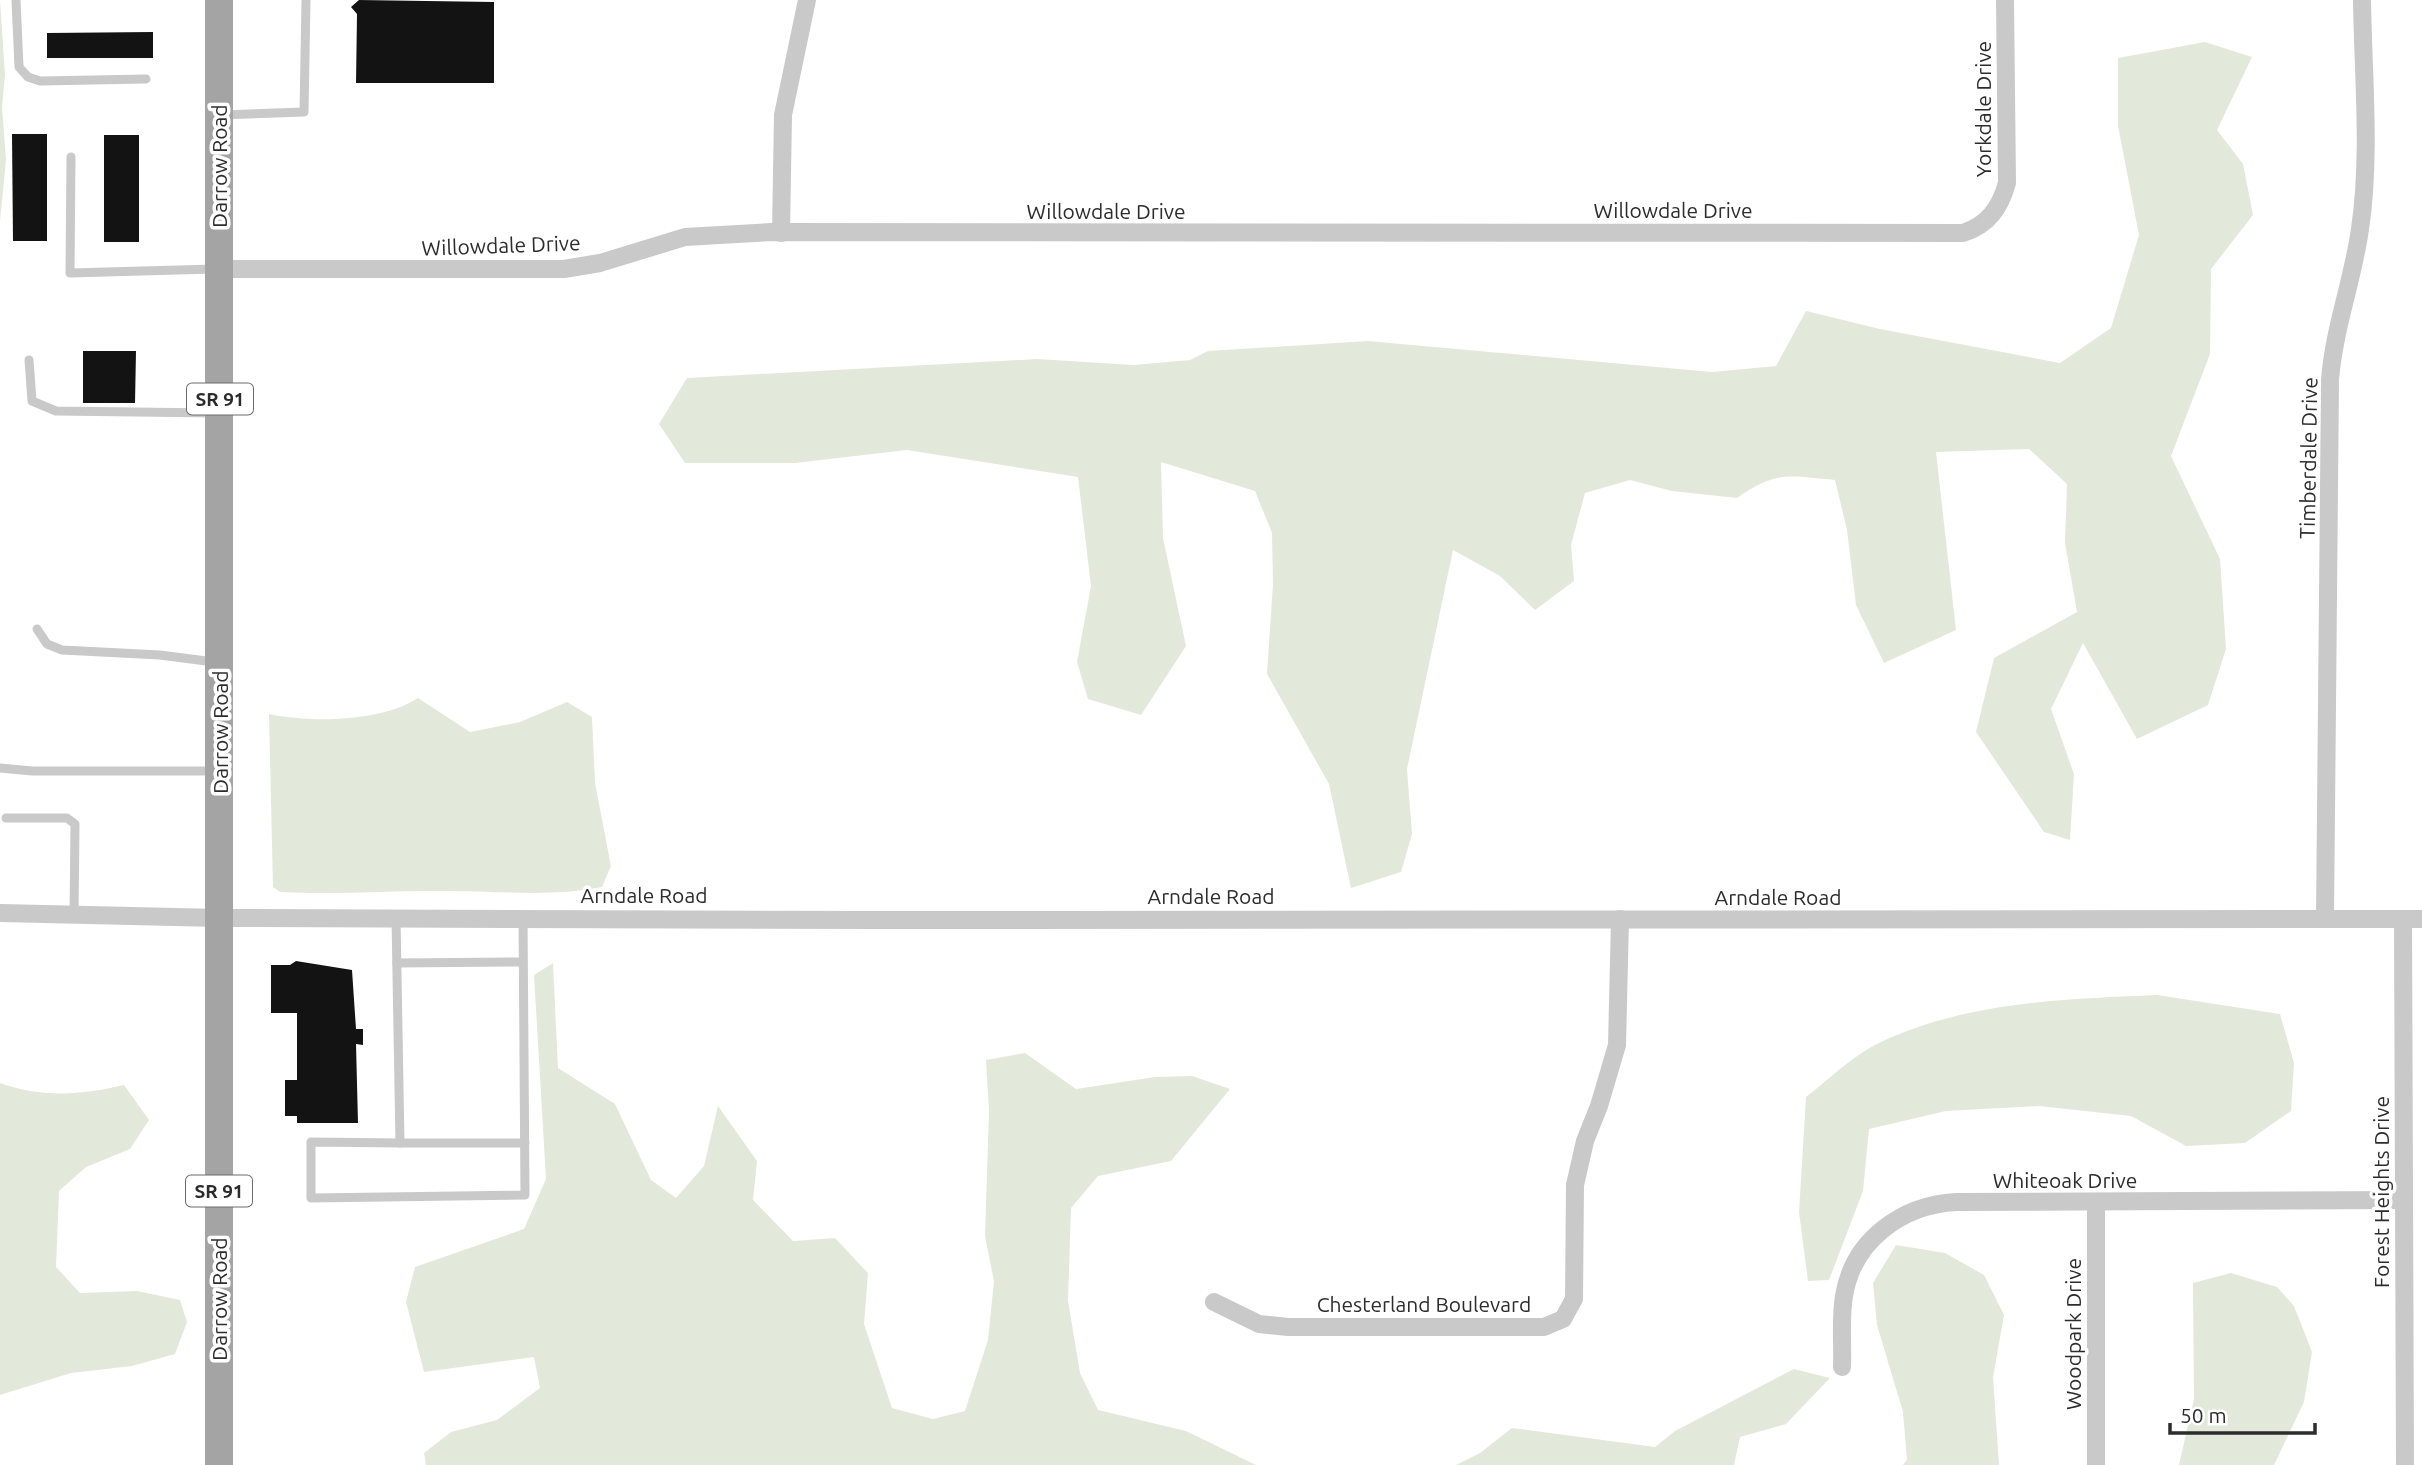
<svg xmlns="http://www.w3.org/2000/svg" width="2422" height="1465" font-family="Ubuntu,sans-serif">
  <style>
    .green { fill: #e2e9db }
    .building { fill: #131313 }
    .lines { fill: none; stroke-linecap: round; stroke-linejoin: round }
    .service { stroke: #c9c9c9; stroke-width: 9 }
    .minor { stroke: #c9c9c9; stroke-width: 18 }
    .primary { stroke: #a4a4a4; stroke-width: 28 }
    .labels { text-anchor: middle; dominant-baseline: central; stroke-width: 7; stroke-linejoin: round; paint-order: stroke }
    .shield { fill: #fff; stroke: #6b6b6b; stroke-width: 2 }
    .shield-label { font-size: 19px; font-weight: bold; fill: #2c2c2c }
    .street-label { font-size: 21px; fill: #2c2c2c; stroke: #fff }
  </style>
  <rect width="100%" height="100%" fill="#fff"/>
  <g class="green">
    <path d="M0 0 5 75 2 107 6 160 0 221Z"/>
    <path d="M2205 42 2252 57 2217 130 2243 164 2253 215 2211 269 2210 354 2171 456 2220 559 2226 649 2208 705 2137 739 2083 643 2051 709 2074 774 2070 840 2044 832 1976 732 1994 658 2077 612 2065 543 2067 484 2029 449 1936 452 1956 630 1884 663 1856 605 1847 530 1835 480C1789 476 1776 470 1737 498L1672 491 1630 480 1585 493 1571 545 1574 581 1535 610 1500 576 1453 550 1407 769 1412 834 1401 872 1351 888 1329 784 1267 674 1273 584 1272 533 1255 491 1161 462 1163 538 1186 646 1141 715 1088 699 1077 662 1091 586 1078 477 907 450 795 463H685L659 424 687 378 1037 359 1134 365 1190 360 1208 351 1368 341 1712 372 1776 366 1806 311 1880 329 2060 363 2111 328 2139 235 2118 126V58Z"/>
    <path d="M418 698 470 732 520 722 567 702 592 717 595 783 611 866 602 887C547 898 492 890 436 891 384 891 333 895 280 892L273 887 269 714C311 723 381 722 418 698Z"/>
    <path d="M553 963 558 1068 615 1104 651 1180 676 1198 704 1166 718 1106 757 1161 753 1200 793 1241 835 1238 868 1273 864 1324 892 1408 933 1419 965 1411 988 1340 994 1281 985 1236 989 1111 986 1060 1025 1053 1076 1089 1155 1077 1192 1076 1230 1089 1171 1161 1098 1176 1071 1208 1068 1301 1080 1373 1098 1410 1186 1431 1256 1465H426L424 1453 451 1432 497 1420 540 1388 534 1357 424 1372 406 1302 415 1267 524 1229 546 1179 534 975Z"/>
    <path d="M2157 995 2280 1014 2294 1063 2291 1111 2245 1143 2186 1146 2131 1116 2039 1106 1946 1111 1869 1129 1863 1191 1829 1280 1808 1281 1799 1212 1806 1097C1828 1080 1850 1058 1875 1045 1961 1002 2063 999 2157 995Z"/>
    <path d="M0 1083C41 1098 82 1095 124 1085L149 1120 130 1149 86 1167 59 1191 56 1267 80 1293 137 1291 180 1300 187 1322 175 1354 132 1366 71 1373 0 1395Z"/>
    <path d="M1896 1245 1945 1253 1984 1275 2004 1315 1993 1377 1999 1465H1903L1907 1460 1903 1412 1877 1325 1873 1283Z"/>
    <path d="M2231 1273 2277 1287 2294 1306 2312 1352 2304 1402 2274 1465H2179L2194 1399 2193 1283Z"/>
    <path d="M1794 1369 1830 1378 1786 1424 1740 1437 1734 1465H1456L1480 1453 1512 1428 1655 1447 1675 1431Z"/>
  </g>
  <g class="building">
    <path d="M359 0 494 2V83H356L357 14 351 7Z"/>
    <path d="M153 32V58H47V33Z"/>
    <path d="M12 134H47V241H13Z"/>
    <rect x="104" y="135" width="35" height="107"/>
    <path d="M83 351H136L135 403H83Z"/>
    <path d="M296 961 352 970 356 1029H363V1045L356 1044 358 1123H297V1116H285V1080H297V1013H271V965H290Z"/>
  </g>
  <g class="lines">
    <g class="service">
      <path d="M16 0 19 67 28 77 40 81 146 79"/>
      <path d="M221 115 304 112 306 0"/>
      <path d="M71 157 70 273 214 269"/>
      <path d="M29 360 32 401 56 411 215 413"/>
      <path d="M37 629 47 644 62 650 160 655 214 662"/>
      <path d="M0 768 32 771H214"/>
      <path d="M6 818H67L75 824 74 915"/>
      <path d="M396 918 400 1143 311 1142V1198L525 1195 523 918"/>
      <path d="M397 963 523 962"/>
      <path d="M400 1143H525"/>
    </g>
    <g class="minor">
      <path d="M781 233 783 115 807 0"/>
      <path d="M219 269H564L600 263 685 237 772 232 1963 233C1988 225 2000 208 2007 183L2005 0"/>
      <path d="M0 913 219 918 878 920 2422 919"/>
      <path d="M2325 919 2330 380C2334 328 2353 280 2360 229 2371 156 2363 74 2362 0"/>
      <path d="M2403 919 2405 1465"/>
      <path d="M2096 1202V1465"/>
      <path d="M1214 1302 1259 1324 1288 1327H1544L1563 1319 1574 1299 1575 1185 1585 1141 1599 1106 1617 1045 1620 919"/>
      <path d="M1842 1367C1843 1344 1840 1319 1844 1296 1853 1240 1902 1205 1956 1202L2403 1200"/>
    </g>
    <path class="primary" d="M219 0V1465"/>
  </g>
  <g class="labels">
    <g class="shield">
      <rect x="187" y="383.5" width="66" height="31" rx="5"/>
      <rect x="186" y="1175.5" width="66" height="31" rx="5"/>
    </g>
    <g class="shield-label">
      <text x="220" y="399">SR 91</text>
      <text x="219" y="1191">SR 91</text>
    </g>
    <g class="street-label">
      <text transform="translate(1983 109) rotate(-90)">Yorkdale Drive</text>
      <text transform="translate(219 166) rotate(-90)">Darrow Road</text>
      <text x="1673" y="210">Willowdale Drive</text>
      <text x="1106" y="211">Willowdale Drive</text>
      <text transform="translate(501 245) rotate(-2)">Willowdale Drive</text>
      <text transform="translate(2308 458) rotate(-89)">Timberdale Drive</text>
      <text transform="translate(220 732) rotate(-90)">Darrow Road</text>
      <text x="644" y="895">Arndale Road</text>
      <text x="1211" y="896">Arndale Road</text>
      <text x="1778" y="897">Arndale Road</text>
      <text x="2065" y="1180">Whiteoak Drive</text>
      <text transform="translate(2381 1192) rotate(-90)">Forest Heights Drive</text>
      <text transform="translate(219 1299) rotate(-90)">Darrow Road</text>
      <text x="1424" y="1304">Chesterland Boulevard</text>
      <text transform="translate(2073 1334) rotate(-90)">Woodpark Drive</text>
    </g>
  </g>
  <path d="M2170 1423v10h145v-10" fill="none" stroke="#2c2c2c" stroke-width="3.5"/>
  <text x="2180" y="1423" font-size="21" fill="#2c2c2c" stroke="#ffffff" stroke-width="5" paint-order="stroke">50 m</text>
</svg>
